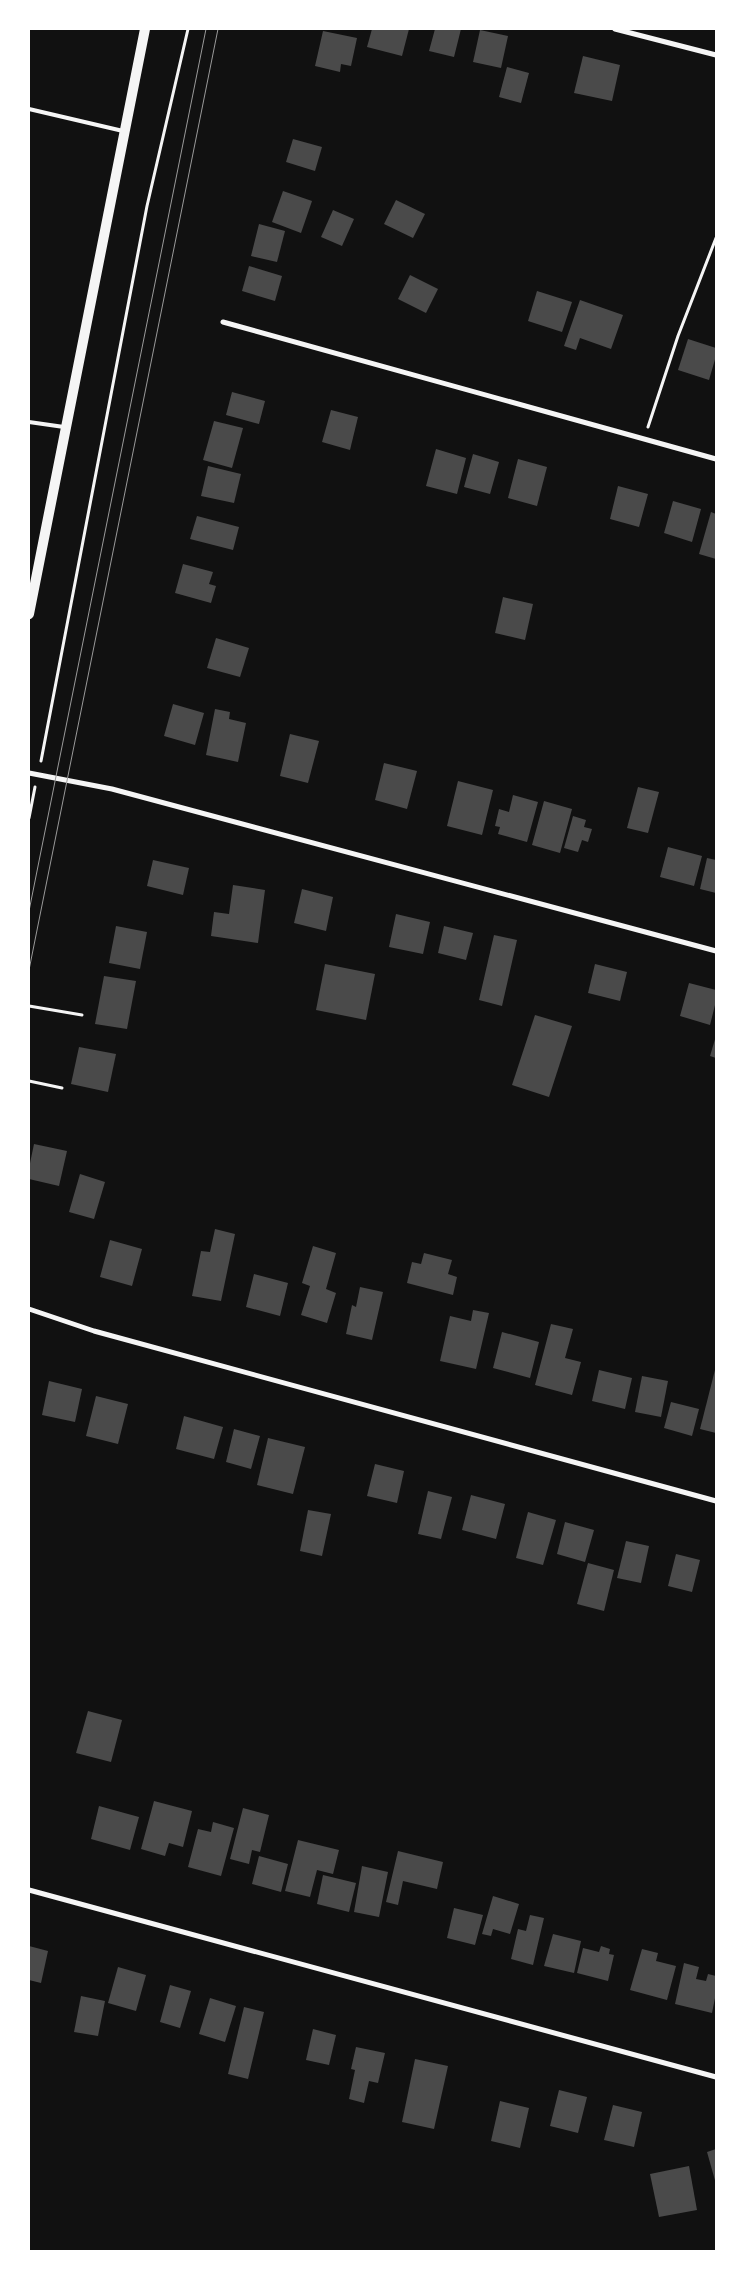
<svg xmlns="http://www.w3.org/2000/svg" width="745" height="2280" font-family="'PT Sans Narrow',sans-serif">
  <style>
    .building { fill: #4a4a4a }
    .lines { fill: none; stroke-linecap: round; stroke-linejoin: round }
    .path { stroke: #f5f5f5; stroke-width: 3 }
    .service { stroke: #f5f5f5; stroke-width: 4 }
    .minor { stroke: #f5f5f5; stroke-width: 5 }
    .secondary { stroke: #f5f5f5; stroke-width: 10 }
    .tram { stroke: #9a9a9a; stroke-width: 1 }
  </style>
  <rect width="100%" height="100%" fill="#111"/>
  <g class="building">
    <path d="M372 29H409L402 56 367 47Z"/>
    <path d="M435 29H461L454 57 429 51Z"/>
    <path d="M480 30 508 36 501 68 473 62Z"/>
    <path d="M323 31 357 38 351 66 341 64 340 72 315 66Z"/>
    <path d="M583 56 620 65 612 101 574 93Z"/>
    <path d="M507 67 529 73 521 103 499 97Z"/>
    <path d="M293 139 322 147 315 171 286 162Z"/>
    <path d="M283 191 312 201 301 233 272 222Z"/>
    <path d="M396 200 425 214 413 238 384 224Z"/>
    <path d="M333 210 354 219 342 246 321 237Z"/>
    <path d="M259 224 285 231 277 262 251 256Z"/>
    <path d="M249 266 282 276 275 301 242 291Z"/>
    <path d="M410 275 438 289 426 313 398 299Z"/>
    <path d="M537 291 572 302 562 332 528 321Z"/>
    <path d="M580 300 623 315 611 349 580 338 576 350 564 346Z"/>
    <path d="M688 339 716 348V356L709 380 678 370Z"/>
    <path d="M232 392 265 401 259 424 226 415Z"/>
    <path d="M331 410 358 417 350 450 322 442Z"/>
    <path d="M214 421 243 428 232 468 203 460Z"/>
    <path d="M436 449 466 458 457 494 426 486Z"/>
    <path d="M473 454 499 462 490 494 464 487Z"/>
    <path d="M518 459 547 467 537 506 508 498Z"/>
    <path d="M208 466 241 474 234 503 201 496Z"/>
    <path d="M618 486 648 494 639 527 610 519Z"/>
    <path d="M673 501 701 509 692 542 664 533Z"/>
    <path d="M711 512 716 514V559L699 554Z"/>
    <path d="M197 516 239 527 233 550 190 539Z"/>
    <path d="M183 564 213 572 209 584 216 586 211 603 175 593Z"/>
    <path d="M503 597 533 604 525 640 495 633Z"/>
    <path d="M216 638 249 648 240 677 207 668Z"/>
    <path d="M173 704 204 713 195 745 164 736Z"/>
    <path d="M215 709 230 712 229 719 246 723 238 762 206 755Z"/>
    <path d="M290 734 319 741 308 783 280 776Z"/>
    <path d="M384 763 417 771 407 809 375 800Z"/>
    <path d="M458 781 493 790 482 835 447 826Z"/>
    <path d="M638 787 659 792 648 833 627 828Z"/>
    <path d="M513 795 538 802 527 842 498 834 500 827 495 826 499 809 509 812Z"/>
    <path d="M544 801 572 809 560 853 532 845Z"/>
    <path d="M573 816 586 820 584 827 592 829 588 842 582 840 578 852 564 848Z"/>
    <path d="M668 847 702 856 694 886 660 877Z"/>
    <path d="M707 858 716 860V893L700 889Z"/>
    <path d="M153 860 189 868 183 895 147 886Z"/>
    <path d="M233 885 265 890 258 943 211 936 214 912 229 914Z"/>
    <path d="M302 889 333 897 326 931 294 923Z"/>
    <path d="M396 914 430 922 423 954 389 947Z"/>
    <path d="M116 926 147 932 140 969 109 963Z"/>
    <path d="M444 926 473 933 466 960 438 953Z"/>
    <path d="M494 935 517 940 502 1006 479 1000Z"/>
    <path d="M325 964 375 974 366 1020 316 1010Z"/>
    <path d="M595 964 627 972 620 1001 588 993Z"/>
    <path d="M104 976 136 981 127 1029 95 1024Z"/>
    <path d="M689 983 716 990V1001L710 1025 680 1016Z"/>
    <path d="M535 1015 572 1026 549 1097 512 1085Z"/>
    <path d="M716 1036V1058L710 1056Z"/>
    <path d="M79 1047 116 1054 108 1092 71 1084Z"/>
    <path d="M34 1144 67 1151 59 1186 29 1179V1168Z"/>
    <path d="M80 1174 105 1182 94 1219 69 1212Z"/>
    <path d="M215 1229 235 1234 221 1301 192 1296 201 1251 210 1252Z"/>
    <path d="M110 1240 142 1249 132 1286 100 1277Z"/>
    <path d="M313 1246 336 1253 326 1289 336 1293 327 1323 301 1315 310 1286 302 1283Z"/>
    <path d="M424 1253 452 1260 448 1274 457 1277 453 1295 407 1283 412 1262 421 1264Z"/>
    <path d="M254 1274 288 1283 280 1316 246 1307Z"/>
    <path d="M360 1287 383 1292 372 1340 346 1334 352 1305 356 1307Z"/>
    <path d="M473 1310 489 1313 476 1369 440 1361 450 1316 471 1321Z"/>
    <path d="M551 1324 573 1329 565 1358 581 1362 572 1395 535 1385Z"/>
    <path d="M502 1332 539 1342 530 1378 493 1368Z"/>
    <path d="M716 1366V1433L700 1429Z"/>
    <path d="M599 1370 632 1378 625 1409 592 1401Z"/>
    <path d="M642 1376 668 1381 661 1417 635 1412Z"/>
    <path d="M49 1381 82 1389 75 1422 42 1415Z"/>
    <path d="M96 1396 128 1404 118 1444 86 1436Z"/>
    <path d="M671 1402 699 1409 692 1436 664 1428Z"/>
    <path d="M184 1416 223 1427 214 1459 176 1449Z"/>
    <path d="M234 1429 260 1436 251 1469 226 1462Z"/>
    <path d="M268 1438 305 1447 293 1494 257 1485Z"/>
    <path d="M375 1464 404 1471 397 1503 367 1496Z"/>
    <path d="M428 1491 452 1497 441 1539 418 1534Z"/>
    <path d="M471 1495 505 1504 496 1539 462 1530Z"/>
    <path d="M308 1510 331 1514 322 1556 300 1551Z"/>
    <path d="M528 1512 556 1520 543 1565 516 1558Z"/>
    <path d="M565 1522 594 1530 585 1562 557 1554Z"/>
    <path d="M626 1541 649 1546 641 1583 617 1578Z"/>
    <path d="M676 1554 700 1560 692 1592 668 1586Z"/>
    <path d="M588 1563 614 1570 604 1611 577 1604Z"/>
    <path d="M88 1711 122 1720 111 1762 76 1753Z"/>
    <path d="M154 1801 192 1811 183 1847 169 1843 165 1856 141 1849Z"/>
    <path d="M99 1806 139 1817 130 1850 91 1839Z"/>
    <path d="M243 1808 269 1815 260 1852 252 1850 249 1864 230 1859Z"/>
    <path d="M213 1822 234 1828 221 1876 188 1867 198 1829 211 1832Z"/>
    <path d="M298 1840 339 1850 333 1874 317 1870 310 1897 285 1891Z"/>
    <path d="M398 1851 443 1862 437 1889 403 1881 398 1905 386 1902Z"/>
    <path d="M259 1856 288 1864 281 1892 252 1884Z"/>
    <path d="M362 1866 388 1872 379 1917 354 1912Z"/>
    <path d="M323 1875 356 1883 349 1912 317 1904Z"/>
    <path d="M493 1896 519 1904 510 1934 493 1929 491 1936 482 1934Z"/>
    <path d="M454 1908 483 1915 475 1945 447 1938Z"/>
    <path d="M530 1915 544 1918 533 1965 511 1959 518 1929 526 1931Z"/>
    <path d="M553 1934 581 1941 574 1973 544 1966Z"/>
    <path d="M29 1946 48 1951 41 1983 29 1980Z"/>
    <path d="M601 1946 610 1949 609 1954 614 1955 608 1981 577 1973 583 1948 599 1952Z"/>
    <path d="M642 1949 658 1953 656 1961 676 1966 667 2000 630 1990Z"/>
    <path d="M684 1963 699 1967 696 1979 706 1981 708 1974 716 1976V1993L712 2013 675 2004Z"/>
    <path d="M118 1967 146 1975 136 2011 108 2003Z"/>
    <path d="M170 1985 191 1991 180 2028 160 2022Z"/>
    <path d="M81 1996 105 2001 98 2036 74 2032Z"/>
    <path d="M210 1998 236 2006 225 2042 199 2034Z"/>
    <path d="M244 2007 264 2012 248 2079 228 2074Z"/>
    <path d="M313 2029 336 2035 329 2065 306 2060Z"/>
    <path d="M356 2047 385 2053 378 2083 369 2081 364 2103 349 2099 355 2070 351 2069Z"/>
    <path d="M415 2059 448 2066 434 2129 402 2122Z"/>
    <path d="M559 2090 587 2097 578 2133 550 2126Z"/>
    <path d="M500 2101 529 2108 520 2148 491 2141Z"/>
    <path d="M613 2105 642 2112 634 2147 604 2140Z"/>
    <path d="M716 2149V2184L707 2152Z"/>
    <path d="M689 2166 697 2210 659 2217 650 2174Z"/>
  </g>
  <g class="lines">
    <g class="path">
      <path d="M648 427 678 336 716 238"/>
      <path d="M41 761 147 206 188 29"/>
      <path d="M29 818 35 787"/>
      <path d="M29 1006 82 1015"/>
      <path d="M29 1081 62 1088"/>
    </g>
    <g class="service">
      <path d="M29 109 123 131"/>
      <path d="M29 422 64 427"/>
    </g>
    <g class="minor">
      <path d="M615 29 716 55"/>
      <path d="M223 322 716 459"/>
      <path d="M29 773 112 789 716 951"/>
      <path d="M29 1309 94 1331 716 1501"/>
      <path d="M29 1890 716 2077"/>
    </g>
    <path class="secondary" d="M29 614 145 29"/>
    <g class="tram">
      <path d="M29 911 206 29"/>
      <path d="M29 970 218 29"/>
    </g>
  </g>
  <rect width="745" height="2280" fill="none" stroke="#ffffff" stroke-width="60"/>
</svg>
